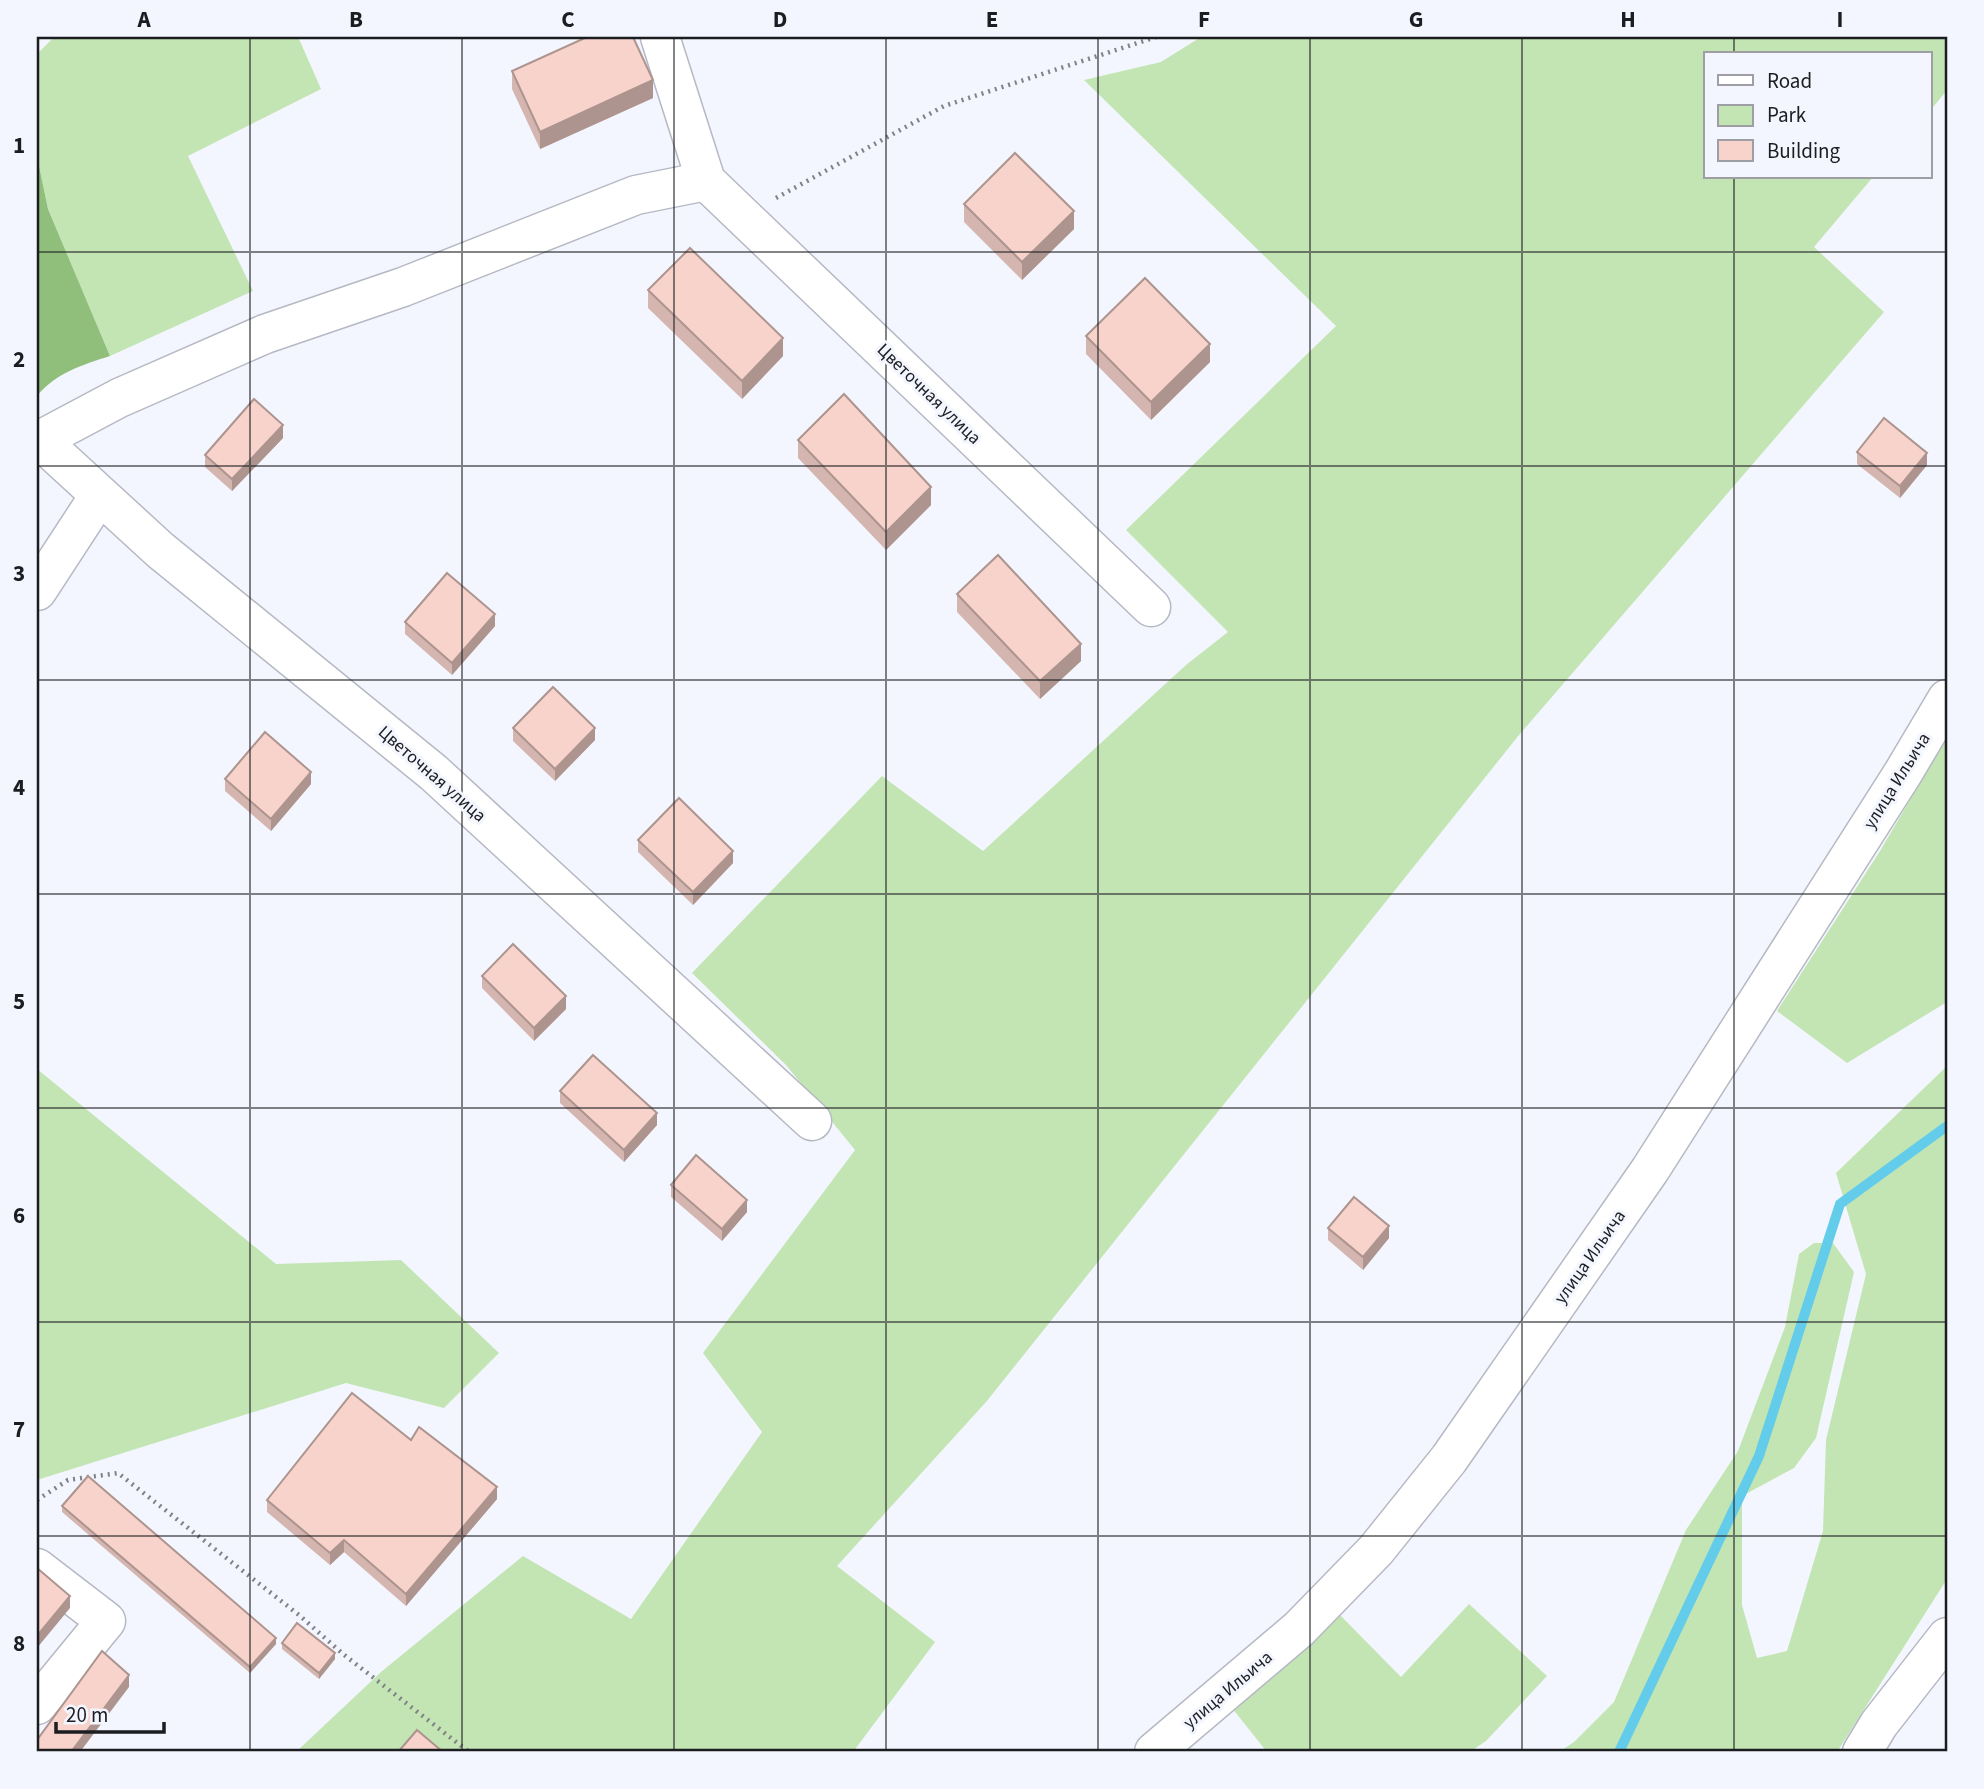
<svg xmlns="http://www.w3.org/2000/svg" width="1984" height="1789" font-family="'Source Sans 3',sans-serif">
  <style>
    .green { fill: #c3e5b4 }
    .forest { fill: #90bf7b }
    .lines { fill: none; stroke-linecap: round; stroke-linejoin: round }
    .stream { stroke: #63ccea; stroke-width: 10 }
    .minor-casing { stroke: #b6b9c3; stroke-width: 41 }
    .path { stroke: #808287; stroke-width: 4.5; stroke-dasharray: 2 5; stroke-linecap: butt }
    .minor { stroke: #fff; stroke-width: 38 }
    .wall { fill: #d4b5af }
    .shaded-wall { fill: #ad948e }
    .building { fill: #f7d3cb; stroke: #ad948e; stroke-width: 2 }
    .grid { fill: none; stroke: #1c1d20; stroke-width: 2; stroke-opacity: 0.55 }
    .labels { text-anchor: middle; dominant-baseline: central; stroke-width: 6; stroke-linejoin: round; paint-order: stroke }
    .street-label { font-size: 18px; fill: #1c1d20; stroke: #f3f6fe }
    .neatline { fill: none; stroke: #1c1d20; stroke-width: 2.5 }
    .grid-label { font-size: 23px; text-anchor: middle; font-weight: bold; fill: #1c1d20 }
  </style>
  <rect width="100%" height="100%" fill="#f3f6fe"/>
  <g class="green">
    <path d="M54 37H304L299 39 321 89 188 156 253 291 110 356 48 209 37 156V54Z"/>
    <path d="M1201 37H1947V90L1930 111V54H1706V177H1873L1814 247 1884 312 1519 735 986 1402 837 1566 935 1642 853 1752H296L381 1672 523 1556 631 1619 762 1432 703 1353 855 1150 786 1065 692 973 882 776 983 851 1186 665 1228 632 1126 530 1336 326 1084 80 1161 62Z"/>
    <path d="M1947 737V1002L1847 1063 1777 1011 1880 851Z"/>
    <path d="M1947 1066V1579L1837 1752H1559L1574 1742 1614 1702 1686 1530 1738 1451 1785 1327 1799 1254 1814 1243H1833L1854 1272 1816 1438 1794 1468 1742 1496V1605L1757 1658 1787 1651 1823 1531 1826 1440 1866 1274 1836 1173Z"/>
    <path d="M37 1069 276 1264 401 1260 499 1353 444 1408 346 1383 37 1480Z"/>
    <path d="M1469 1604 1547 1676 1486 1741 1470 1752H1267L1228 1703 1336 1611 1401 1677Z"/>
  </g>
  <path class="forest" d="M37 156 48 209 110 356C82 365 56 373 37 396Z"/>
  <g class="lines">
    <path class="stream" d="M1619 1752 1759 1456 1840 1204 1947 1126"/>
    <defs>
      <g id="minor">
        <path d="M660 37 706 181 1151 607"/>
        <path d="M37 439 40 440 119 398 265 334 403 287 636 195 706 181"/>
        <path d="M40 440 160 550 434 773 812 1121"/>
        <path d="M37 591 99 496"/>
        <path d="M37 1568 106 1621 37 1705"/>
        <path d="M1154 1752 1299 1629 1376 1550 1449 1459 1650 1170 1903 773 1947 699"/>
        <path d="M1862 1752 1879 1724 1947 1637"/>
      </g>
    </defs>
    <use href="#minor" class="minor-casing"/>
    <g class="path">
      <path d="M776 198 944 106 1156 37"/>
      <path d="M37 1500 68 1480 118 1473 299 1615 343 1654 469 1752"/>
    </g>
    <use href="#minor" class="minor"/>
  </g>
  <g class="wall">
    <path d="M512 71 653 98 540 149 512 89Z"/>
    <path d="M964 204 1074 229 1022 280 964 222Z"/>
    <path d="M648 290 783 356 742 399 648 308Z"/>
    <path d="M1086 336 1210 362 1151 420 1086 354Z"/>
    <path d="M283 438 232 491 205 467V455Z"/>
    <path d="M798 440 931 505 886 550 798 458Z"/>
    <path d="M1857 452 1927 465 1900 498 1857 464Z"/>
    <path d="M957 594 1081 661 1040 699 957 612Z"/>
    <path d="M405 622 495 626 452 675 405 634Z"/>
    <path d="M513 728 595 740 555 781 513 741Z"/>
    <path d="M225 779 311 784 271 831 225 791Z"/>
    <path d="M638 840 733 863 693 905 638 852Z"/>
    <path d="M482 976 566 1009 534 1041 482 988Z"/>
    <path d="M560 1091 657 1125 624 1162 560 1103Z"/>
    <path d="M671 1185 747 1212 722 1241 671 1197Z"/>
    <path d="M1328 1228 1389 1238 1363 1270 1328 1240Z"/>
    <path d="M411 1440 497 1499 406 1606 344 1552 330 1565 267 1512V1500Z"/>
    <path d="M62 1506 276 1644 250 1673 62 1512Z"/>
    <path d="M282 1643 335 1659 319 1679 282 1649Z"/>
  </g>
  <g class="shaded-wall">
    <path d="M653 80V98L540 149V132Z"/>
    <path d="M1074 211V229L1022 280V262Z"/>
    <path d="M783 338V356L742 399V381Z"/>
    <path d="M1210 344V362L1151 420V402Z"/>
    <path d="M283 425V438L232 491V479Z"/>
    <path d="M1927 453V465L1900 498V486Z"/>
    <path d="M931 487V505L886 550V532Z"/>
    <path d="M495 614V626L452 675V663Z"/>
    <path d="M1081 644V661L1040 699V681Z"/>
    <path d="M595 728V740L555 781V769Z"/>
    <path d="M311 772V784L271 831V819Z"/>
    <path d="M733 851V863L693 905V892Z"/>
    <path d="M566 996V1009L534 1041V1028Z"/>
    <path d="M657 1113V1125L624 1162V1150Z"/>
    <path d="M747 1200V1212L722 1241V1229Z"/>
    <path d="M1389 1226V1238L1363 1270V1257Z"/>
    <path d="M497 1487V1499L406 1606V1594Z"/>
    <path d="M344 1540V1552L330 1565V1553Z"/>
    <path d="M70 1596V1608L37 1648V1636Z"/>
    <path d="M276 1638V1644L250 1673V1667Z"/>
    <path d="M335 1653V1659L319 1679V1673Z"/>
    <path d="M129 1675V1687L80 1752H71Z"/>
  </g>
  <g class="building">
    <path d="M587 37H633L653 80 540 132 512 71Z"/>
    <path d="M1015 153 1074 211 1022 262 964 204Z"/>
    <path d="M690 248 783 338 742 381 648 290Z"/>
    <path d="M1145 278 1210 344 1151 402 1086 336Z"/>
    <path d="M844 394 931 487 886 532 798 440Z"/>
    <path d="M254 399 283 425 232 479 205 455Z"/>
    <path d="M1884 418 1927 453 1900 486 1857 452Z"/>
    <path d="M998 555 1081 644 1040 681 957 594Z"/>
    <path d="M447 573 495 614 452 663 405 622Z"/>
    <path d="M553 687 595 728 555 769 513 728Z"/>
    <path d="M265 732 311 772 271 819 225 779Z"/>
    <path d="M679 798 733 851 693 892 638 840Z"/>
    <path d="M513 944 566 996 534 1028 482 976Z"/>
    <path d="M593 1055 657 1113 624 1150 560 1091Z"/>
    <path d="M696 1155 747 1200 722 1229 671 1185Z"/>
    <path d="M1354 1197 1389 1226 1363 1257 1328 1228Z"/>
    <path d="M352 1393 411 1440 419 1427 497 1487 406 1594 344 1540 330 1553 267 1500Z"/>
    <path d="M88 1476 276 1638 250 1667 62 1506Z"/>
    <path d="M37 1568 70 1596 37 1636Z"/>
    <path d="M297 1623 335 1653 319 1673 282 1643Z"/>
    <path d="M102 1651 129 1675 71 1752H37V1740Z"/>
    <path d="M417 1730 443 1752H398Z"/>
  </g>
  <path class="grid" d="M250 37V1752M462 37V1752M674 37V1752M886 37V1752M1098 37V1752M1310 37V1752M1522 37V1752M1734 37V54M1734 177V1752M37 252H1947M37 466H1947M37 680H1947M37 894H1947M37 1108H1947M37 1322H1947M37 1536H1947"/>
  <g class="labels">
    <g class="street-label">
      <text transform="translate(929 394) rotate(44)">Цветочная улица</text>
      <text transform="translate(432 774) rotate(41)">Цветочная улица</text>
      <text transform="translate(1897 781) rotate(-58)">улица Ильича</text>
      <text transform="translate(1590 1257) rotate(-55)">улица Ильича</text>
      <text transform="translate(1228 1690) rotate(-40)">улица Ильича</text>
    </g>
  </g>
  <rect width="1984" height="1789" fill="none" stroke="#f3f6fe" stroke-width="77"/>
  <rect x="1704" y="52" width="228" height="126" fill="#f3f6fe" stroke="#9d9fa5" stroke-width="2"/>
  <rect x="1718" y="75" width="35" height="10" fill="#ffffff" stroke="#9d9fa5" stroke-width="2"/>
  <text x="1767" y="88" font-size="21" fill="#1c1d20">Road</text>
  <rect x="1718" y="105" width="35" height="21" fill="#c3e5b4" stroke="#9d9fa5" stroke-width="2"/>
  <text x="1767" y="122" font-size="21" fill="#1c1d20">Park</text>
  <rect x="1718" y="140" width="35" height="21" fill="#f7d3cb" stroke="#9d9fa5" stroke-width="2"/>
  <text x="1767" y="158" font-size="21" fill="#1c1d20">Building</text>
  <path d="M56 1722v10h108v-10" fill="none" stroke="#1c1d20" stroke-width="3.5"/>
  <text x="66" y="1722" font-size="21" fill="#1c1d20" stroke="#f3f6fe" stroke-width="5" paint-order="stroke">20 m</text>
  <rect x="38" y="38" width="1908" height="1712" class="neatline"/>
  <g class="grid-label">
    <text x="144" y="27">A</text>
    <text x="356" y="27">B</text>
    <text x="568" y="27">C</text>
    <text x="780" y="27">D</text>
    <text x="992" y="27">E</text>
    <text x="1204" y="27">F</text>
    <text x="1416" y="27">G</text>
    <text x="1628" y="27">H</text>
    <text x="1840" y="27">I</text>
    <text x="19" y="153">1</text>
    <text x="19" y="367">2</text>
    <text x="19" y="581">3</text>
    <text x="19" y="795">4</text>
    <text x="19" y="1009">5</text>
    <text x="19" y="1223">6</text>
    <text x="19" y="1437">7</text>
    <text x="19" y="1651">8</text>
  </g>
</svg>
